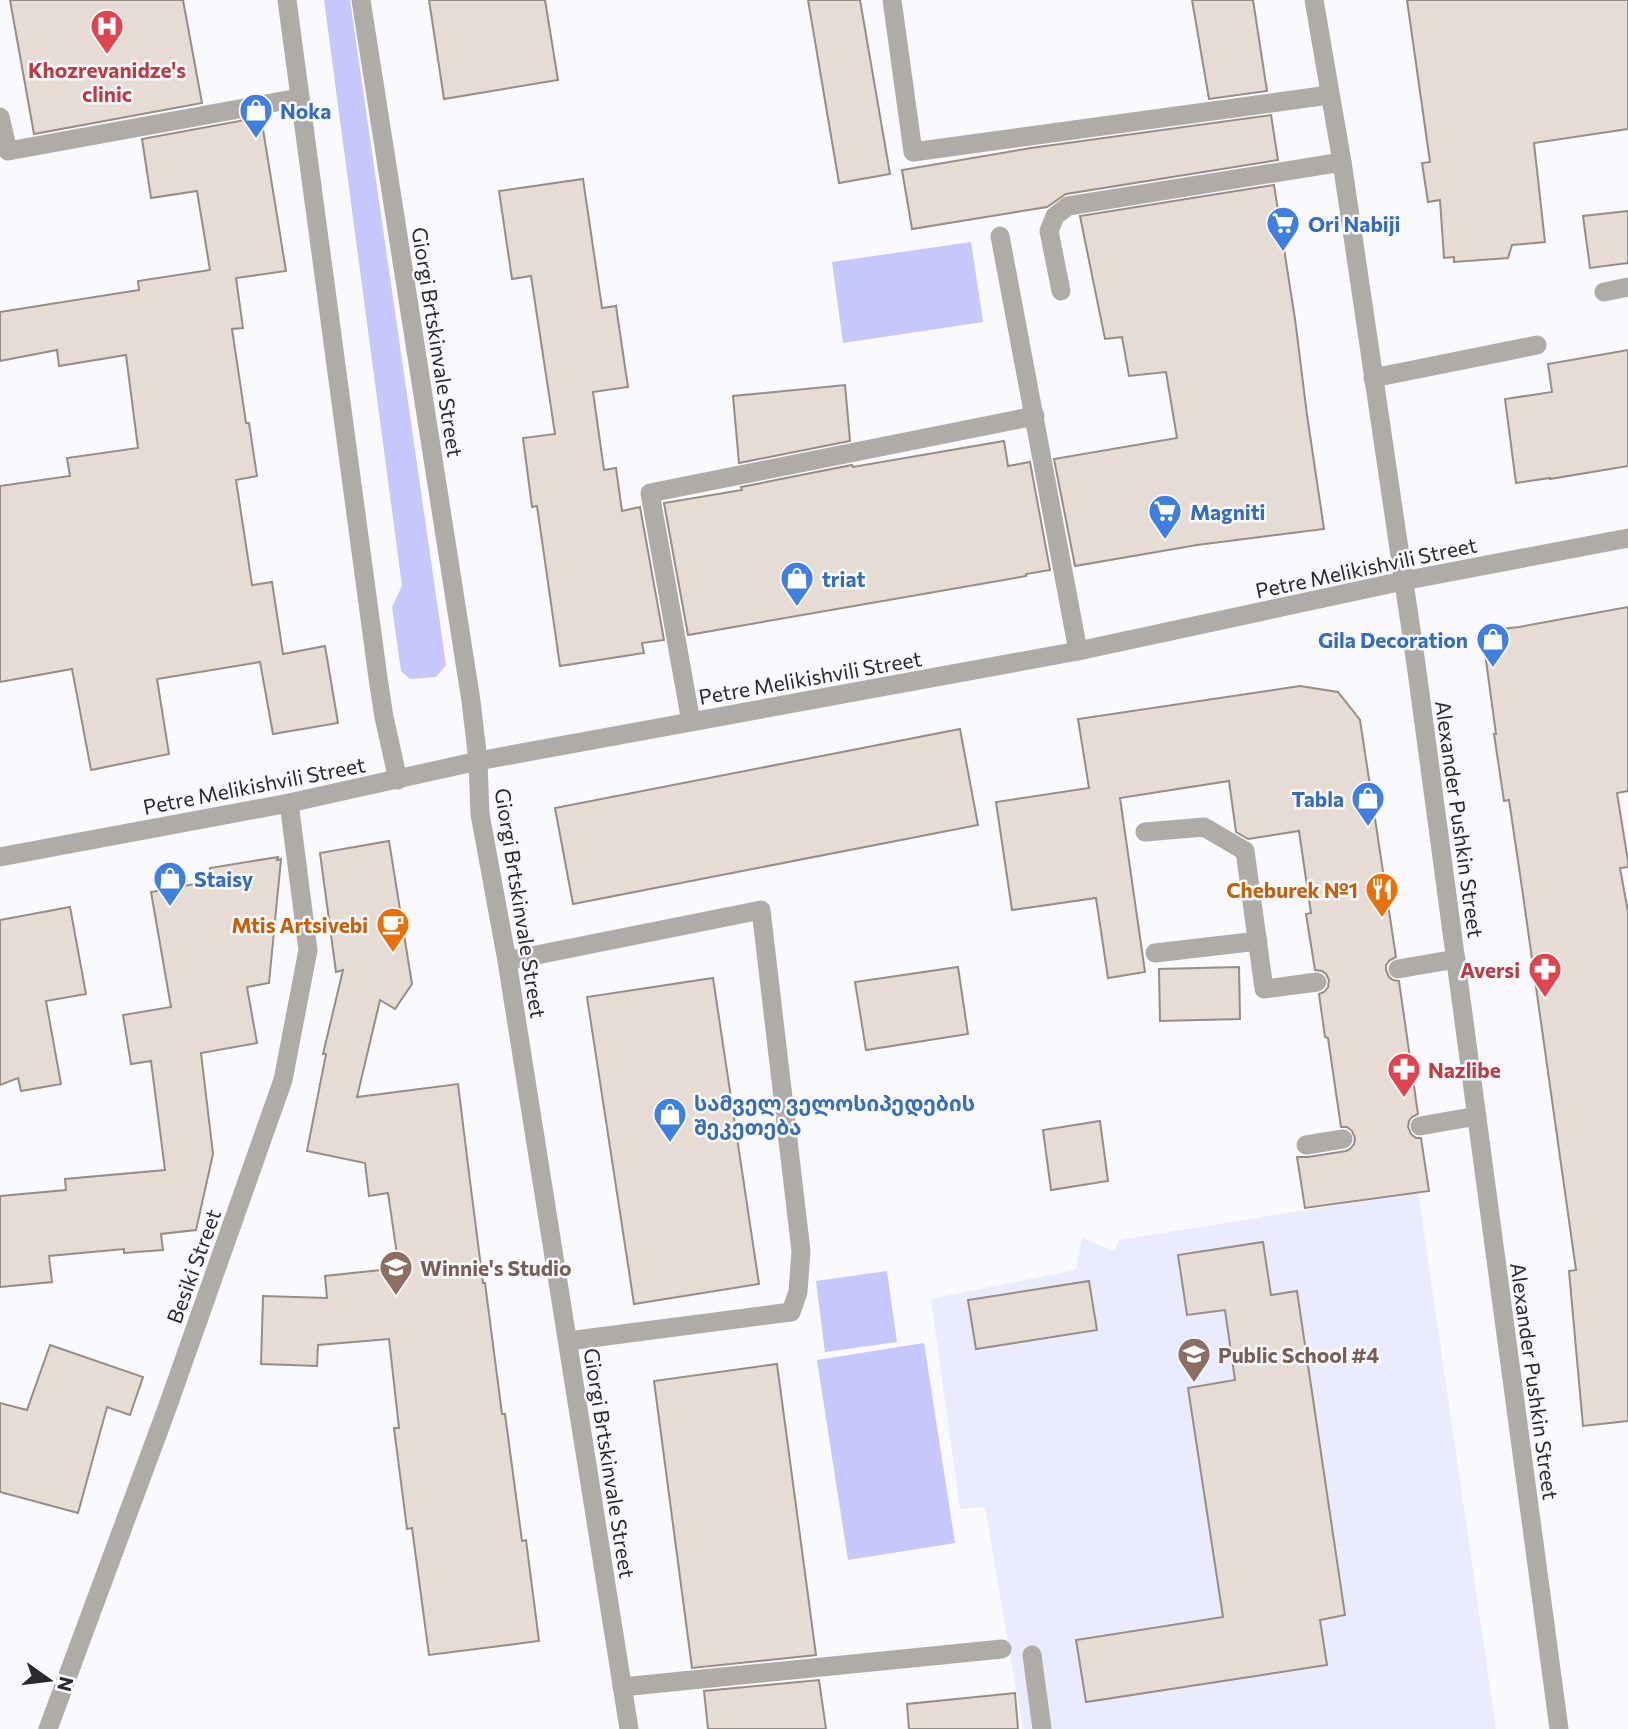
<svg xmlns="http://www.w3.org/2000/svg" width="1628" height="1729" font-family="Commissioner,'Noto Sans Georgian',sans-serif">
  <style>
    .built { fill: #eaebfe }
    .green { fill: #c5c7fd }
    .building { fill: #e6dcd4; stroke: #978d86; stroke-width: 2 }
    .lines { fill: none; stroke-linecap: round; stroke-linejoin: round }
    .service { stroke: #afaba7; stroke-width: 19 }
    .minor { stroke: #afaba7; stroke-width: 19 }
    .tertiary { stroke: #afaba7; stroke-width: 19 }
    .labels { text-anchor: middle; dominant-baseline: central; stroke-width: 5; stroke-linejoin: round; paint-order: stroke }
    .health-label { font-size: 21px; font-weight: bold; fill: #be3a42; stroke: #f9f9fe }
    .shop-label { font-size: 21px; font-weight: bold; fill: #366cbe; stroke: #f9f9fe; text-anchor: start }
    .street-label { font-size: 21px; fill: #29292e; stroke: #f9f9fe }
    .food-label { font-size: 21px; font-weight: bold; fill: #c56008; stroke: #f9f9fe; text-anchor: end }
    .education-label { font-size: 21px; font-weight: bold; fill: #785e54; stroke: #f9f9fe; text-anchor: start }
  </style>
  <rect width="100%" height="100%" fill="#f9f9fe"/>
  <path class="built" d="M1418 1192 1496 1729H1023L985 1507 960 1509 931 1299 1076 1270 1082 1238 1114 1251 1119 1240Z"/>
  <g class="green">
    <path d="M324 0H350L446 665 436 677 410 679 401 671 392 607 402 586Z"/>
    <path d="M971 242 983 322 843 343 832 262Z"/>
    <path d="M887 1271 897 1342 825 1352 816 1281Z"/>
    <path d="M924 1343 955 1543 848 1560 817 1360Z"/>
  </g>
  <g class="building">
    <path d="M10 0H183L202 103 34 134Z"/>
    <path d="M429 0H545L558 80 444 99Z"/>
    <path d="M808 0H860L890 174 839 183Z"/>
    <path d="M1192 0H1253L1267 91 1209 99Z"/>
    <path d="M1407 0H1628V129L1534 143 1545 242 1512 245 1508 258 1454 262V257L1444 258 1440 200 1428 202 1422 163 1430 162Z"/>
    <path d="M1271 115 1278 160 1066 194 1047 207 912 229 902 170 1031 148Z"/>
    <path d="M261 117 286 271 236 278 243 328 232 329 246 423H249L257 476 236 480 252 585 272 582 283 654 325 646 338 723 273 734 260 662 157 679 169 754 91 770 72 669 0 682V486L70 476 67 458 138 448 126 355 59 366 57 350 0 361V312L139 290 138 281 210 270 197 191 151 198 142 139Z"/>
    <path d="M583 179 602 308 616 306 628 387 593 392 604 470 616 468 622 511 640 507 664 640 642 643 644 653 560 666 537 506 532 507 523 438 555 434 531 276 512 279 499 191Z"/>
    <path d="M1274 185 1295 319 1307 415 1324 529 1197 545 1075 566 1054 459 1177 438 1166 372 1129 376 1122 337 1105 339 1080 216Z"/>
    <path d="M1628 211V263L1590 268 1583 216Z"/>
    <path d="M1628 350V466L1550 479V478L1516 483 1505 399 1552 392 1548 364Z"/>
    <path d="M845 385 850 441 739 463 733 396Z"/>
    <path d="M1004 441 1008 466 1030 462 1050 570 1026 574V576L688 635 664 503 742 490 741 487 852 465 853 467Z"/>
    <path d="M1628 607V791L1617 793 1628 861V867L1620 868 1628 912V1421L1583 1426 1569 1271 1576 1270 1522 888 1509 800 1504 801 1494 734H1496L1482 631 1519 627Z"/>
    <path d="M1300 686 1338 692 1360 720 1396 957 1390 960 1386 965V970L1389 977 1393 980 1399 981 1418 1114 1412 1117 1409 1121 1408 1127 1411 1134 1416 1138H1421L1429 1191 1305 1208 1297 1157H1308L1346 1151 1350 1149 1354 1144 1355 1138 1352 1131 1347 1127H1341L1328 1038 1325 1037 1319 994 1324 992 1328 987 1329 980 1326 974 1322 971 1315 970 1306 914 1311 913 1299 831 1248 839 1236 832 1229 781 1120 798 1145 972 1108 978 1096 898 1012 910 996 802 1089 788 1078 719Z"/>
    <path d="M960 729 978 825 573 904 555 808Z"/>
    <path d="M389 841 412 984 395 1009 380 1000 357 1097 458 1084 470 1181 483 1283H485L502 1414H505L522 1541 526 1540 539 1641 429 1655 412 1528 407 1529 394 1428H399L389 1339 318 1345 317 1366 261 1364 263 1296 327 1298 325 1276 399 1268 388 1193 369 1196 365 1163 307 1151 326 1054H323L343 970 336 972 320 853Z"/>
    <path d="M278 857 277 860 281 859 269 983 247 987 257 1043 201 1053 213 1154 196 1230 161 1234 163 1250 124 1253V1249L49 1256 52 1282 0 1287V1196L66 1190 65 1179 165 1170 151 1061 131 1064 123 1015 171 1007 151 892 211 881 210 868Z"/>
    <path d="M70 907 86 994 46 1001 61 1084 21 1091 18 1078 0 1085V920Z"/>
    <path d="M958 967 968 1034 866 1050 855 982Z"/>
    <path d="M1239 967 1240 1019 1160 1021 1159 969Z"/>
    <path d="M713 978 759 1284 634 1304 587 997Z"/>
    <path d="M1100 1121 1108 1181 1051 1190 1043 1130Z"/>
    <path d="M1263 1242 1271 1295 1297 1291 1345 1615 1320 1620 1327 1665 1086 1702 1076 1640 1223 1617 1188 1388 1235 1380 1225 1310 1187 1315 1178 1255Z"/>
    <path d="M1089 1281 1097 1330 976 1349 968 1300Z"/>
    <path d="M50 1345 143 1377 130 1415 107 1407 78 1513 0 1492V1403L27 1410Z"/>
    <path d="M777 1364 816 1655 692 1668 654 1381Z"/>
    <path d="M819 1680 826 1729H708L704 1691Z"/>
    <path d="M1015 1693 1018 1729H909L907 1704Z"/>
  </g>
  <g class="lines">
    <g class="service">
      <path d="M892 0 913 152 1329 95"/>
      <path d="M0 117 8 151 299 98"/>
      <path d="M1000 236 1078 651"/>
      <path d="M1061 291 1049 231 1055 216 1068 206 1342 162"/>
      <path d="M1604 292 1628 287"/>
      <path d="M1373 378 1537 345"/>
      <path d="M691 722 650 493 1035 416"/>
      <path d="M1145 832 1204 827 1245 851 1264 989 1317 982"/>
      <path d="M1155 953 1258 941"/>
      <path d="M507 961 761 910 801 1251 798 1292 791 1312 568 1341"/>
      <path d="M1398 969 1456 959"/>
      <path d="M1420 1126 1477 1116"/>
      <path d="M1306 1145 1343 1139"/>
      <path d="M1032 1655 1042 1729"/>
      <path d="M622 1687 1002 1649"/>
    </g>
    <path class="minor" d="M48 1729 166 1411 283 1080 308 950 289 803"/>
    <g class="tertiary">
      <path d="M287 0 378 678 384 717 398 780"/>
      <path d="M361 0 471 701 478 761 480 814 507 961 629 1729"/>
      <path d="M1314 0 1342 162 1416 664 1559 1729"/>
      <path d="M0 857 289 803 478 761 1078 651 1403 581 1628 538"/>
    </g>
  </g>
  <defs>
    <symbol id="hospital-pin" viewBox="-11 -11 22 30"><path d="M0 17L-7.5 6A9.5 9.5 0 1 1 7.5 6Z" fill="#e0444e" stroke="#f9f9fe"/><path d="M-5-5h3v3.5h4V-5h3V5h-3V1.5h-4V5h-3Z" fill="#fff"/></symbol>
    <symbol id="shop-pin" viewBox="-11 -11 22 30"><path d="M0 17L-7.5 6A9.5 9.5 0 1 1 7.5 6Z" fill="#3f7fe0" stroke="#f9f9fe"/><path d="M-5-2.5h2.3a2.7 3.5 0 0 1 5.4 0H5L5.5 6h-11ZM-1.5-2.5h3a1.5 2.3 0 0 0-3 0Z" fill="#fff"/></symbol>
    <symbol id="supermarket-pin" viewBox="-11 -11 22 30"><path d="M0 17L-7.5 6A9.5 9.5 0 1 1 7.5 6Z" fill="#3f7fe0" stroke="#f9f9fe"/><path d="M-6-5.5h2.5l.6 2H6L4.5 2H-2.5L-4.4-4H-6ZM-1.5 3.2a1.3 1.3 0 1 0 .1 0ZM3 3.2a1.3 1.3 0 1 0 .1 0Z" fill="#fff"/></symbol>
    <symbol id="restaurant-pin" viewBox="-11 -11 22 30"><path d="M0 17L-7.5 6A9.5 9.5 0 1 1 7.5 6Z" fill="#e8710a" stroke="#f9f9fe"/><path d="M-5-6h1v4h1v-4h1v4h1v-4h1v5L-1.5 .5V6h-2V.5L-5-1ZM5-6V6H3V1.5H1.5Q1.5-4 5-6Z" fill="#fff"/></symbol>
    <symbol id="cafe-pin" viewBox="-11 -11 22 30"><path d="M0 17L-7.5 6A9.5 9.5 0 1 1 7.5 6Z" fill="#e8710a" stroke="#f9f9fe"/><path d="M-5.5-4.5H6V0H3Q3 3.5 0 3.5H-2.5Q-5.5 3.5-5.5 0ZM3-3.2v2h1.7v-2ZM-6 4.5H4V6H-6Z" fill="#fff"/></symbol>
    <symbol id="pharmacy-pin" viewBox="-11 -11 22 30"><path d="M0 17L-7.5 6A9.5 9.5 0 1 1 7.5 6Z" fill="#e0444e" stroke="#f9f9fe"/><path d="M-2-6h4v4h4v4h-4v4h-4v-4h-4v-4h4Z" fill="#fff"/></symbol>
    <symbol id="school-pin" viewBox="-11 -11 22 30"><path d="M0 17L-7.5 6A9.5 9.5 0 1 1 7.5 6Z" fill="#8d6e63" stroke="#f9f9fe"/><path d="M0-5L7-2L0 1L-7-2ZM-4 1L0 2.5L4 1V4Q0 6-4 4Z" fill="#fff"/></symbol>
  </defs>
  <g fill-rule="evenodd">
    <use href="#hospital-pin" x="88" y="7" width="38" height="52"/>
    <use href="#shop-pin" x="237" y="91" width="38" height="52"/>
    <use href="#supermarket-pin" x="1264" y="204" width="38" height="52"/>
    <use href="#supermarket-pin" x="1146" y="492" width="38" height="52"/>
    <use href="#shop-pin" x="778" y="559" width="38" height="52"/>
    <use href="#shop-pin" x="1474" y="620" width="38" height="52"/>
    <use href="#shop-pin" x="1349" y="779" width="38" height="52"/>
    <use href="#shop-pin" x="151" y="859" width="38" height="52"/>
    <use href="#restaurant-pin" x="1363" y="870" width="38" height="52"/>
    <use href="#cafe-pin" x="374" y="905" width="38" height="52"/>
    <use href="#pharmacy-pin" x="1526" y="950" width="38" height="52"/>
    <use href="#pharmacy-pin" x="1385" y="1050" width="38" height="52"/>
    <use href="#shop-pin" x="651" y="1095" width="38" height="52"/>
    <use href="#school-pin" x="377" y="1248" width="38" height="52"/>
    <use href="#school-pin" x="1175" y="1335" width="38" height="52"/>
  </g>
  <g class="labels">
    <g class="health-label">
      <text x="107" y="69">Khozrevanidze's<tspan x="107" dy="24">clinic</tspan></text>
      <text x="1520" y="969" text-anchor="end">Aversi</text>
      <text x="1428" y="1069" text-anchor="start">Nazlibe</text>
    </g>
    <g class="shop-label">
      <text x="280" y="110">Noka</text>
      <text x="1308" y="223">Ori Nabiji</text>
      <text x="1190" y="511">Magniti</text>
      <text x="822" y="578">triat</text>
      <text x="1468" y="639" text-anchor="end">Gila Decoration</text>
      <text x="1344" y="798" text-anchor="end">Tabla</text>
      <text x="194" y="878">Staisy</text>
      <text x="694" y="1102">სამველ ველოსიპედების<tspan x="694" dy="24">შეკეთება</tspan></text>
    </g>
    <g class="street-label">
      <text transform="translate(438 342) rotate(81)">Giorgi Brtskinvale Street</text>
      <text transform="translate(1366 567) rotate(-12)">Petre Melikishvili Street</text>
      <text transform="translate(810 677) rotate(-10)">Petre Melikishvili Street</text>
      <text transform="translate(254 785) rotate(-11)">Petre Melikishvili Street</text>
      <text transform="translate(1460 819) rotate(82)">Alexander Pushkin Street</text>
      <text transform="translate(521 903) rotate(81)">Giorgi Brtskinvale Street</text>
      <text transform="translate(193 1266) rotate(-70)">Besiki Street</text>
      <text transform="translate(1535 1381) rotate(82)">Alexander Pushkin Street</text>
      <text transform="translate(610 1463) rotate(81)">Giorgi Brtskinvale Street</text>
    </g>
    <g class="food-label">
      <text x="1358" y="889">Cheburek №1</text>
      <text x="368" y="924">Mtis Artsivebi</text>
    </g>
    <g class="education-label">
      <text x="420" y="1267">Winnie's Studio</text>
      <text x="1218" y="1354">Public School #4</text>
    </g>
  </g>
  <g transform="translate(49 1680) rotate(104)" stroke="#f9f9fe" stroke-width="5" paint-order="stroke">
  <path d="M0-5L12 26L0 18L-12 26Z" fill="#29292e"/>
  <text y="-10" font-size="19" font-weight="bold" text-anchor="middle" fill="#29292e">N</text>
  </g>
</svg>
